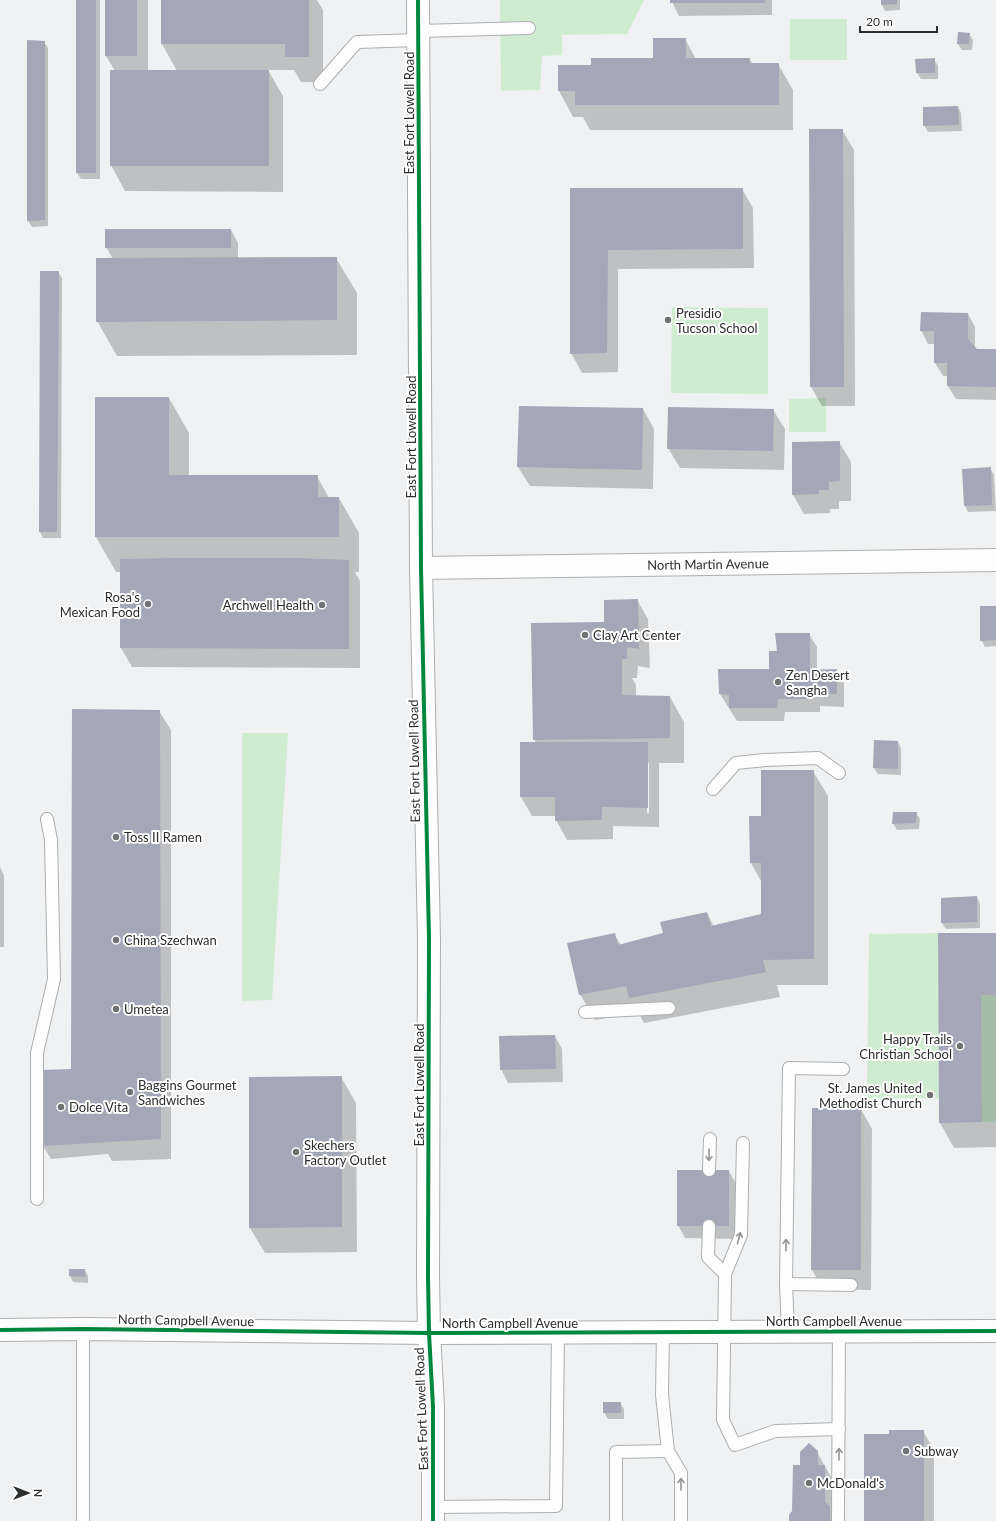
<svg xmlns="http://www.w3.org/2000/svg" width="996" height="1521" font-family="Lato,sans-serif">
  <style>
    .green { fill: #cfecd0 }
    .shadow { fill: #0003; fill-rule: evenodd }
    .building { fill: #a3a7b7 }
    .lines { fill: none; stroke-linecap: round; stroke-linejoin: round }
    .lane-casing { stroke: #acaeaf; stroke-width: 14 }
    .street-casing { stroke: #acaeaf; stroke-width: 24 }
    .secondary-casing { stroke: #acaeaf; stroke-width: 24 }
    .primary-casing { stroke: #acaeaf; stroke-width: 24 }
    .lane { stroke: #fdfdfd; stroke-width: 12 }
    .street { stroke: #fdfdfd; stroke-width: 22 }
    .secondary { stroke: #fdfdfd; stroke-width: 22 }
    .primary { stroke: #fdfdfd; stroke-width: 22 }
    .cycleway-casing { stroke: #fff; stroke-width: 6 }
    .cycleway { stroke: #00873e; stroke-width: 4 }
    .oneway { stroke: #949596 }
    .poi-dot { fill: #707273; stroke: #fff; stroke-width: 1.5 }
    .labels { text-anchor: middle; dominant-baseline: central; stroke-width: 4; stroke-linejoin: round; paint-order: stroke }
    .street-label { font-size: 13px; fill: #2c2d2e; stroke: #fff }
    .poi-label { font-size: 13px; fill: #2c2d2e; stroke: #fff; text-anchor: start }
  </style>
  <rect width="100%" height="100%" fill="#eff1f3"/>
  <g class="green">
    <path d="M500 0H644L627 34 562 35V55L542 56 540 90 501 91Z"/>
    <rect x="790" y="19" width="57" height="41"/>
    <path d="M672 307 768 308V394L671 393Z"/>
    <path d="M826 398V432H789V399Z"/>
    <path d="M242 733H288L272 1000 242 1001Z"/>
    <path d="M938 933 939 1098H867L869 934Z"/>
    <path d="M981 995H996V1122H982Z"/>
  </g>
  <g class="shadow">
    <path d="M77 0H100V179H81L77 173Z"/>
    <path d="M106 0H148V71H177L162 44V0H317L323 10V82H301L294 70H268L283 96V192L125 191 111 165 115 71 106 56Z"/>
    <path d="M671 0H772V15L679 16Z"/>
    <path d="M882 0H900V10L885 11 882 5Z"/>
    <path d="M969 34 973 40 972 50H962L958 44Z"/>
    <path d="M685 39 696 59H749L753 64H778L793 90V130H590L583 117H573L559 91V66H592L654 59Z"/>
    <path d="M28 41 44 42 48 48V226L32 227 28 221Z"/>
    <path d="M934 59 938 66V79H921L917 73Z"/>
    <path d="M958 107 961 113 962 131 928 132 924 125Z"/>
    <path d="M842 130 854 150 855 406H822L811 387Z"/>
    <path d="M571 189H742L753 208 754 268 618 269V372L582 373 571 353Z"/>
    <path d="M231 230 238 243V258H336L357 293V355L117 356 97 321 113 259 106 247Z"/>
    <path d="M58 272 62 278 61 538H43L40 532Z"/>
    <path d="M968 314 975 327V349L996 350V400L956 399 948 386V376H943L935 363V344H928L921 330Z"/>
    <path d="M96 398H169L189 433V476H317L329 498H339L359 533V572H355L360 581V668L132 667 121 648V572H116L96 537Z"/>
    <path d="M643 409 654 429 653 489 530 486 518 467Z"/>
    <path d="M773 410 785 429 784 470 680 468 668 448Z"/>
    <path d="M839 442 851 462V501H839V509H830V513L804 514 793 495Z"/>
    <path d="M990 468 994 475 996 511 968 512 965 506Z"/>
    <path d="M637 600 648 619 650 668 638 666 637 678H632L636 685V696L670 697 684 722V763H659V827L613 826V839L567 840 556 820V816H532L521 797 536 743 534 739 605 623ZM647 763H649V813H647Z"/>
    <path d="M996 607V646L985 647 982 641Z"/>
    <path d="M809 634 817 647V671L836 670 844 683V707L820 706V712H785L784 721H737L720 694 719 670H770L778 652Z"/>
    <path d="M159 711 171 730V1159L112 1161 108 1154 51 1159 43 1146 44 1071 72 1070Z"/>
    <path d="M898 742 901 748V775L878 774 874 768Z"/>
    <path d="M813 771 828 796V985H777L780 997 644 1023 638 1012 595 1020 580 994 614 934 621 945 664 934 707 913 714 927 762 915V883L751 863 750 817H762Z"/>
    <path d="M916 813 920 819 919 829 897 830 893 823Z"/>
    <path d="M0 867 4 875V947H0Z"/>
    <path d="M977 897 980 904V928L946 929 942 923Z"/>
    <path d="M939 934H996V1147L954 1148 940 1123Z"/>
    <path d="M555 1036 562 1049 563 1082 508 1083 501 1069Z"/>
    <path d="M341 1077 356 1103 357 1252 265 1253 250 1228Z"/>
    <path d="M861 1109 872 1129 871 1290 823 1289 812 1270Z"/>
    <path d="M729 1171 736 1184V1239L685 1238 678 1225Z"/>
    <path d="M85 1270 88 1276V1283L73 1282 70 1276Z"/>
    <path d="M620 1403 624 1409V1419H608L604 1412Z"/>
    <path d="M923 1431 934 1450V1521H865L890 1435Z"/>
    <path d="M817 1452 836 1486 837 1521H790L793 1511 801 1466Z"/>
  </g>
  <g class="building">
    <rect x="76" y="0" width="20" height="173"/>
    <rect x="105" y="0" width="32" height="56"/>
    <path d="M161 0H309V57H285V44H161Z"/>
    <rect x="670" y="0" width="95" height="3"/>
    <path d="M881 0H897V4L881 5Z"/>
    <path d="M958 32 970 33 969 44H957Z"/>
    <path d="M653 38H686V58H750V63H779V105H575V91H558V65H591V58H653Z"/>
    <path d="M27 40 45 41V220L27 221Z"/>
    <path d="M935 58V73H916L915 59Z"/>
    <rect x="110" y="70" width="159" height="96"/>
    <path d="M958 106 959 125 923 126V107Z"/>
    <path d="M809 129H843L844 387H810Z"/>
    <path d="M570 188H743V249L608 250 607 353 570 354Z"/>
    <rect x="105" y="229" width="126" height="19"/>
    <path d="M337 257V320L96 322V258Z"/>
    <path d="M40 271H59L57 532H39Z"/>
    <path d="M921 312 968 313V339L977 349H996V387L947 386V363H934V331H920Z"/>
    <path d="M95 397H169V475H318V497H339V537H95Z"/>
    <path d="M519 406 643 408 642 470 517 467Z"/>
    <path d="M668 407 774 409 773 451 667 449Z"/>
    <path d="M840 441V481L829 482V490H819V494L792 495V442Z"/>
    <path d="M991 467 992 505 964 506 962 469Z"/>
    <path d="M176 558H296L349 560V649L120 648V559Z"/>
    <path d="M638 599 639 649 627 647V659H622V695L670 696V738L533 740 531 623 604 622V600Z"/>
    <path d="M980 606H996V640L980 641Z"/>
    <path d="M775 633H810V670L837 669V694H813V699H778L777 708H729V695L719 694 718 669H769V651H777Z"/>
    <path d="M72 709 160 710 161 1139 42 1146 43 1070 71 1069Z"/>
    <path d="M874 740 898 741V769L873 768Z"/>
    <path d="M520 742H648V808L602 807V820L555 821V797H520Z"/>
    <path d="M761 770H814V959L763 960 766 972 629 998 626 986 579 995 567 943 615 933 618 945 663 933 660 922 707 912 711 926 761 914V863H750L749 816H761Z"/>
    <path d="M893 812H917L916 823 892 824Z"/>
    <path d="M977 896V922L941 923V898Z"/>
    <path d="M938 933H996V995H981L982 1122 939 1123Z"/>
    <path d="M555 1035 556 1069 500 1070 499 1036Z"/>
    <path d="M342 1076V1227L249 1228V1077Z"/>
    <path d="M812 1108H861V1270H811Z"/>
    <rect x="677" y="1170" width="52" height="56"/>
    <path d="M69 1269H85V1277L69 1276Z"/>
    <rect x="603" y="1402" width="18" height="11"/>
    <path d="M889 1430H924V1521H864V1434H889Z"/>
    <path d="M809 1443 818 1451V1465H825V1502L830 1506V1521H789V1515L792 1511 793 1465H800V1452Z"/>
  </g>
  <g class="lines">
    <defs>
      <g id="lane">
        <path d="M419 31 529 28"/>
        <path d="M320 84 357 42 419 40"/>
        <path d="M713 789 736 763 765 760 818 758 839 773"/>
        <path d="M585 1012 669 1008"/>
        <path d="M743 1143 741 1235 725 1274 723 1420 735 1445 775 1431 839 1429"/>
        <path d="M709 1170 710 1139"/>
        <path d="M37 1199V1053L54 979 51 840 47 819"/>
        <path d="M709 1226 708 1257 725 1274"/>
        <path d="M786 1284 851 1285"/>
        <path d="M788 1331 786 1284 789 1068 843 1069"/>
        <path d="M663 1332 662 1395 668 1451 681 1473V1521"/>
        <path d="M433 1507 556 1506 558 1333"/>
        <path d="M83 1521V1329"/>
        <path d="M616 1521V1452L668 1451"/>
        <path d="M838 1521 839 1331"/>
      </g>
      <g id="street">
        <path id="s1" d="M421 568 996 560"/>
      </g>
      <path id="secondary" d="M418 0 421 568 429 939 428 1277 429 1333 433 1407V1521"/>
      <path id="primary" d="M0 1330 83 1329 429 1333 996 1331"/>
    </defs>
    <use href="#lane" class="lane-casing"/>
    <use href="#street" class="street-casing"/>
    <use href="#secondary" class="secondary-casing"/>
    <use href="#primary" class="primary-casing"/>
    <use href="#lane" class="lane"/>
    <use href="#street" class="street"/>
    <use href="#secondary" class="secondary"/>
    <use href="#primary" class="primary"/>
    <defs>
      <g id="cycleway">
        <path d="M418 0 421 568 429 939 428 1277 429 1333 433 1407V1521"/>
        <path d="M0 1330 83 1329 429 1333 996 1331"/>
      </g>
    </defs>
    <use href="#cycleway" class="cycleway-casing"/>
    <use href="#cycleway" class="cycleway"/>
  </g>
  <defs><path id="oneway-shaft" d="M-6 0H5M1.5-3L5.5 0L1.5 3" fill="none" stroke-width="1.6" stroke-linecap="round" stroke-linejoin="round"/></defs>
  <g class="oneway">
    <use href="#oneway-shaft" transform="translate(709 1155) rotate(91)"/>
    <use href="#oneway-shaft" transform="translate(739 1238) rotate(-75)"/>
    <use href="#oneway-shaft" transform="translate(786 1245) rotate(-89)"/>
    <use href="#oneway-shaft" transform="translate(839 1454) rotate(-90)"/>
    <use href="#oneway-shaft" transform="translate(681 1484) rotate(-90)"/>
  </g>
  <g class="poi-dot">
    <circle cx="668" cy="320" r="4"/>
    <circle cx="148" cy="604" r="4"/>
    <circle cx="322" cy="605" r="4"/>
    <circle cx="585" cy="635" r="4"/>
    <circle cx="778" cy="682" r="4"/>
    <circle cx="116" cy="837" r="4"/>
    <circle cx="116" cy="940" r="4"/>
    <circle cx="116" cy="1009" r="4"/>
    <circle cx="960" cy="1046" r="4"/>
    <circle cx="130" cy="1092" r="4"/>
    <circle cx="930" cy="1095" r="4"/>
    <circle cx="61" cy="1107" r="4"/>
    <circle cx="296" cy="1152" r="4"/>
    <circle cx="906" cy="1451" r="4"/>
    <circle cx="809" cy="1483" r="4"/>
  </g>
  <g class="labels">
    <g class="street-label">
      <text transform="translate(409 113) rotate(-90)">East Fort Lowell Road</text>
      <text transform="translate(411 437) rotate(-90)">East Fort Lowell Road</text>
      <text stroke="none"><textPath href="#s1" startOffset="287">North Martin Avenue</textPath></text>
      <text transform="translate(414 761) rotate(-91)">East Fort Lowell Road</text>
      <text transform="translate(419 1085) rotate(-90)">East Fort Lowell Road</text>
      <text transform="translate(186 1320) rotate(1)">North Campbell Avenue</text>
      <text x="834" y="1321">North Campbell Avenue</text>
      <text x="510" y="1323">North Campbell Avenue</text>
      <text transform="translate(421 1409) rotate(-92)">East Fort Lowell Road</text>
    </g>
    <g class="poi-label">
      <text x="676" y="313">Presidio<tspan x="676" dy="15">Tucson School</tspan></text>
      <text x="140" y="597" text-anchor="end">Rosa's<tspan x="140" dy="15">Mexican Food</tspan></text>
      <text x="314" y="605" text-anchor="end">Archwell Health</text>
      <text x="593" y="635">Clay Art Center</text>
      <text x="786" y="675">Zen Desert<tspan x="786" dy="15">Sangha</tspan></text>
      <text x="124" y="837">Toss II Ramen</text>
      <text x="124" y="940">China Szechwan</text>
      <text x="124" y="1009">Umetea</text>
      <text x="952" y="1039" text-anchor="end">Happy Trails<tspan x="952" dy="15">Christian School</tspan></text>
      <text x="138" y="1085">Baggins Gourmet<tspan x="138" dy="15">Sandwiches</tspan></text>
      <text x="922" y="1088" text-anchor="end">St. James United<tspan x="922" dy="15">Methodist Church</tspan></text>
      <text x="69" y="1107">Dolce Vita</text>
      <text x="304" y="1145">Skechers<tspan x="304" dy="15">Factory Outlet</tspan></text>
      <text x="914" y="1451">Subway</text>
      <text x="817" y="1483">McDonald's</text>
    </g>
  </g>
  <g transform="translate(28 1493) rotate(90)" stroke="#ffffff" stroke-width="3" paint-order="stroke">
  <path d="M0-3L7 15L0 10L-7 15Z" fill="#2c2d2e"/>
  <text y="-6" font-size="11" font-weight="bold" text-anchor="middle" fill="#2c2d2e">N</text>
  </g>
  <path d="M860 26v6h77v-6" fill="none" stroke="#2c2d2e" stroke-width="2"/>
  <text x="866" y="26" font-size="12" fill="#2c2d2e" stroke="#ffffff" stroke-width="3" paint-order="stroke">20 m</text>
</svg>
